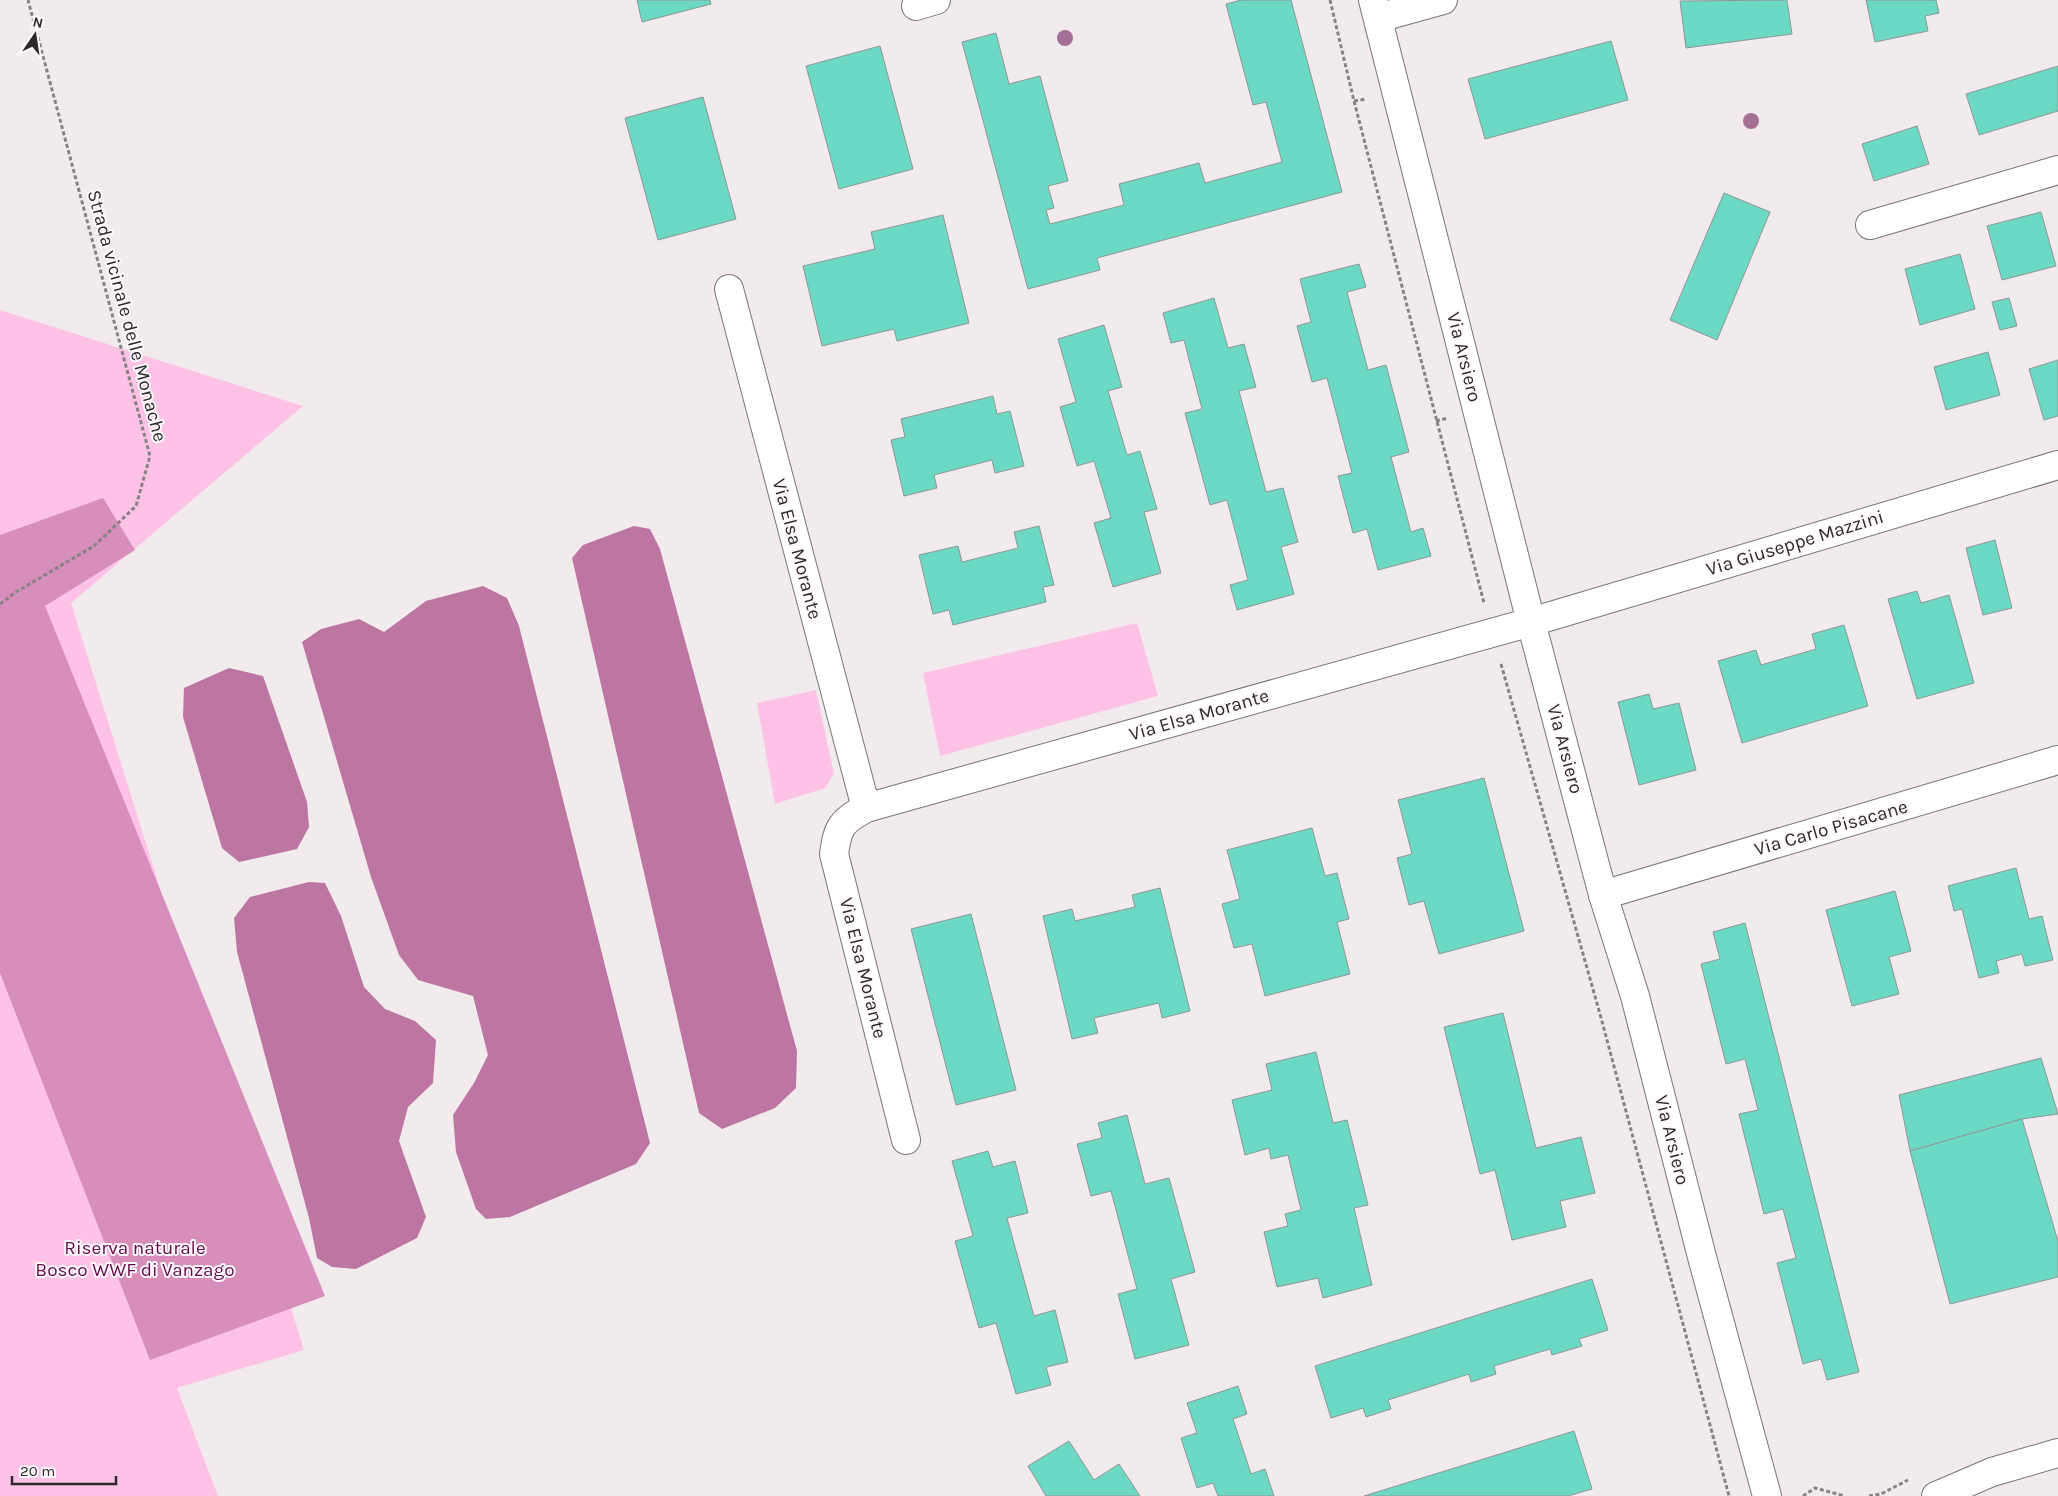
<svg xmlns="http://www.w3.org/2000/svg" width="2058" height="1496" font-family="Karla,sans-serif">
  <style>
    .green { fill: #fec2e6 }
    .forest { fill: #d88ebb }
    .water { fill: #bd75a2 }
    .building { fill: #6bd9c4; stroke: #909695 }
    .lines { fill: none; stroke-linecap: round; stroke-linejoin: round }
    .minor-casing { stroke: #797477; stroke-width: 30 }
    .tertiary-casing { stroke: #797477; stroke-width: 30 }
    .path { stroke: #878385; stroke-width: 3; stroke-dasharray: 4 2.5; stroke-linecap: butt }
    .minor { stroke: #fff; stroke-width: 28 }
    .tertiary { stroke: #fff; stroke-width: 28 }
    .tree { fill: #a47095 }
    .labels { text-anchor: middle; dominant-baseline: central; stroke-width: 4; stroke-linejoin: round; paint-order: stroke }
    .street-label { font-size: 19px; fill: #2c2a2b; stroke: #fef8fc }
    .park-label { font-size: 19px; fill: #650c4c; stroke: #fef8fc }
  </style>
  <rect width="100%" height="100%" fill="#f1ebee"/>
  <g class="green">
    <path d="M0 310 303 406 71 603 304 1350 177 1388 218 1496H0Z"/>
    <path d="M1137 623 1158 696 940 756 923 673Z"/>
    <path d="M816 690 834 774 825 788 775 804 757 703Z"/>
  </g>
  <path class="forest" d="M103 498 135 550 45 606 325 1296 150 1360 0 973V535Z"/>
  <g class="water">
    <path d="M634 526 650 529 660 549 797 1051 796 1088 775 1108 722 1129 699 1113 572 558 583 545Z"/>
    <path d="M483 586 507 598 519 626 650 1143 636 1164 510 1217 486 1219 476 1209 456 1152 453 1115 474 1083 488 1055 473 996 418 980 399 955 371 877 302 642 321 629 359 619 384 632 426 601Z"/>
    <path d="M229 668 263 676 307 802 309 827 297 849 239 862 222 848 183 717 184 688Z"/>
    <path d="M309 882 325 883 341 916 364 987 385 1009 415 1021 436 1040 433 1083 408 1107 399 1141 426 1217 417 1238 356 1269 332 1267 317 1258 309 1218 237 952 234 918 250 897Z"/>
  </g>
  <g class="building">
    <path d="M637 0H710L711 4 642 22Z"/>
    <path d="M1241 0H1291L1342 192 1097 258 1100 270 1028 289 962 42 996 33 1009 84 1040 76 1068 181 1048 186 1054 208 1046 210 1050 224 1124 205 1119 184 1199 163 1205 183 1282 162 1266 102 1253 105 1226 4Z"/>
    <path d="M1787 0 1792 34 1686 48 1680 1Z"/>
    <path d="M1866 0H1936L1939 13 1925 16 1928 31 1875 42Z"/>
    <path d="M1611 41 1628 100 1485 139 1468 79Z"/>
    <path d="M880 46 913 169 839 189 806 66Z"/>
    <path d="M2058 66V111L1979 135 1966 94Z"/>
    <path d="M703 97 736 219 658 240 625 118Z"/>
    <path d="M1917 126 1929 164 1874 181 1862 144Z"/>
    <path d="M1724 193 1770 212 1717 340 1670 320Z"/>
    <path d="M2041 212 2056 266 2002 280 1987 226Z"/>
    <path d="M943 215 969 323 897 341 894 329 822 346 803 266 875 249 871 232Z"/>
    <path d="M1960 254 1975 309 1920 325 1905 269Z"/>
    <path d="M1359 264 1366 287 1347 292 1368 370 1386 365 1409 452 1391 457 1411 532 1423 528 1431 556 1378 570 1367 529 1353 533 1338 476 1352 473 1327 378 1312 382 1297 326 1311 322 1300 279Z"/>
    <path d="M1214 298 1228 348 1244 344 1256 387 1239 391 1266 492 1283 488 1298 542 1281 547 1294 594 1237 610 1230 585 1248 580 1227 500 1210 505 1185 413 1202 409 1184 340 1171 343 1163 313Z"/>
    <path d="M2009 298 2017 326 2000 330 1992 302Z"/>
    <path d="M1104 325 1122 387 1108 391 1127 455 1140 451 1157 509 1144 512 1161 573 1113 587 1094 523 1111 518 1094 461 1077 466 1060 407 1076 402 1058 339Z"/>
    <path d="M1988 352 2000 395 1946 410 1934 367Z"/>
    <path d="M2058 360V416L2044 420 2029 369Z"/>
    <path d="M993 396 997 414 1010 411 1024 466 995 473 992 460 934 475 937 488 904 496 891 440 905 437 901 419Z"/>
    <path d="M1039 526 1054 585 1043 587 1046 602 953 625 949 610 933 614 919 555 958 546 962 562 1018 548 1014 532Z"/>
    <path d="M1995 540 2012 608 1983 615 1966 548Z"/>
    <path d="M1917 591 1921 603 1949 595 1974 683 1917 699 1888 599Z"/>
    <path d="M1844 625 1868 706 1742 743 1718 661 1756 650 1761 665 1816 649 1812 634Z"/>
    <path d="M1649 694 1653 709 1679 703 1696 770 1639 785 1618 702Z"/>
    <path d="M1484 778 1524 931 1439 954 1424 901 1409 905 1397 858 1412 854 1398 800Z"/>
    <path d="M1312 828 1325 876 1337 873 1349 919 1337 922 1350 974 1265 996 1252 944 1234 948 1222 904 1240 899 1227 850Z"/>
    <path d="M2016 868 2029 919 2042 916 2053 960 2025 966 2022 954 1996 961 1999 973 1979 978 1962 909 1954 911 1948 886Z"/>
    <path d="M1160 888 1190 1011 1162 1018 1159 1003 1094 1018 1098 1033 1072 1039 1043 916 1072 909 1075 921 1135 907 1132 895Z"/>
    <path d="M1895 891 1911 951 1889 957 1899 994 1852 1006 1826 910Z"/>
    <path d="M971 914 1016 1090 956 1105 911 929Z"/>
    <path d="M1745 923 1859 1372 1827 1380 1821 1359 1803 1364 1777 1263 1796 1258 1783 1209 1764 1214 1739 1114 1758 1110 1745 1059 1726 1064 1701 964 1720 959 1713 932Z"/>
    <path d="M1503 1013 1536 1148 1581 1137 1595 1193 1560 1201 1566 1227 1512 1240 1495 1170 1480 1174 1444 1027Z"/>
    <path d="M1316 1052 1333 1123 1347 1120 1368 1205 1354 1208 1372 1285 1323 1298 1318 1278 1277 1287 1264 1232 1288 1226 1285 1214 1301 1210 1288 1155 1271 1159 1269 1148 1245 1155 1232 1100 1272 1090 1266 1064Z"/>
    <path d="M2041 1058 2058 1114 2022 1119 1910 1151 1899 1095Z"/>
    <path d="M1127 1115 1145 1184 1169 1178 1195 1272 1171 1279 1189 1345 1135 1359 1118 1294 1137 1289 1111 1191 1091 1196 1077 1144 1102 1138 1098 1123Z"/>
    <path d="M2022 1119 2058 1241V1277L1950 1304 1910 1151Z"/>
    <path d="M988 1151 993 1167 1015 1161 1028 1213 1007 1218 1034 1316 1055 1310 1068 1362 1046 1367 1051 1385 1016 1394 996 1323 979 1328 955 1241 973 1236 952 1161Z"/>
    <path d="M1592 1279 1608 1330 1579 1339 1582 1346 1552 1355 1550 1349 1494 1366 1496 1374 1471 1382 1469 1374 1388 1400 1391 1409 1366 1417 1363 1408 1331 1418 1315 1366Z"/>
    <path d="M1238 1386 1247 1414 1233 1419 1251 1474 1265 1469 1274 1496H1218L1213 1483 1197 1488 1181 1438 1197 1433 1187 1403Z"/>
    <path d="M1574 1431 1592 1489 1568 1496H1364Z"/>
    <path d="M1069 1441 1094 1480 1119 1464 1140 1496H1046L1028 1466Z"/>
  </g>
  <g class="lines">
    <defs>
      <g id="minor">
        <path d="M1373 0 1531 622 1603 895 1635 996 1702 1257 1767 1496"/>
        <path d="M916 6 936 0"/>
        <path d="M1378 18 1443 0"/>
        <path d="M1870 225 2058 170"/>
        <path d="M729 289 866 808"/>
        <path d="M1603 895 2058 760"/>
        <path d="M906 1140 834 854C838 826 841 822 866 808L1531 622 2058 465"/>
      </g>
      <path id="tertiary" d="M1936 1496 1992 1472 2058 1453"/>
    </defs>
    <use href="#minor" class="minor-casing"/>
    <use href="#tertiary" class="tertiary-casing"/>
    <g class="path">
      <path d="M1330 0 1354 101 1484 603"/>
      <path d="M1354 101 1366 99"/>
      <path d="M1436 421 1448 418"/>
      <path d="M0 604 16 592 94 546 136 506 150 456 28 0"/>
      <path d="M1501 664 1600 1014 1729 1496"/>
      <path d="M1803 1496 1815 1488 1845 1496"/>
      <path d="M1869 1496 1881 1494 1908 1480"/>
    </g>
    <use href="#minor" class="minor"/>
    <use href="#tertiary" class="tertiary"/>
  </g>
  <g class="tree">
    <circle cx="1065" cy="38" r="8"/>
    <circle cx="1751" cy="121" r="8"/>
  </g>
  <g class="labels">
    <g class="street-label">
      <text transform="translate(127 316) rotate(75)">Strada vicinale delle Monache</text>
      <text transform="translate(1464 357) rotate(76)">Via Arsiero</text>
      <text transform="translate(1795 543) rotate(-17)">Via Giuseppe Mazzini</text>
      <text transform="translate(797 549) rotate(75)">Via Elsa Morante</text>
      <text transform="translate(1199 715) rotate(-16)">Via Elsa Morante</text>
      <text transform="translate(1565 749) rotate(75)">Via Arsiero</text>
      <text transform="translate(1831 828) rotate(-16)">Via Carlo Pisacane</text>
      <text transform="translate(863 968) rotate(76)">Via Elsa Morante</text>
      <text transform="translate(1672 1140) rotate(76)">Via Arsiero</text>
    </g>
    <g class="park-label">
      <text x="135" y="1248">Riserva naturale<tspan x="135" dy="22">Bosco WWF di Vanzago</tspan></text>
    </g>
  </g>
  <g transform="translate(35 35) rotate(13)" stroke="#fef8fc" stroke-width="4" paint-order="stroke">
  <path d="M0-4L9 19L0 12L-9 19Z" fill="#2c2a2b"/>
  <text y="-8" font-size="14" font-weight="bold" text-anchor="middle" fill="#2c2a2b">N</text>
  </g>
  <path d="M12 1476v8h104v-8" fill="none" stroke="#2c2a2b" stroke-width="2.5"/>
  <text x="20" y="1476" font-size="15" fill="#2c2a2b" stroke="#fef8fc" stroke-width="4" paint-order="stroke">20 m</text>
</svg>
